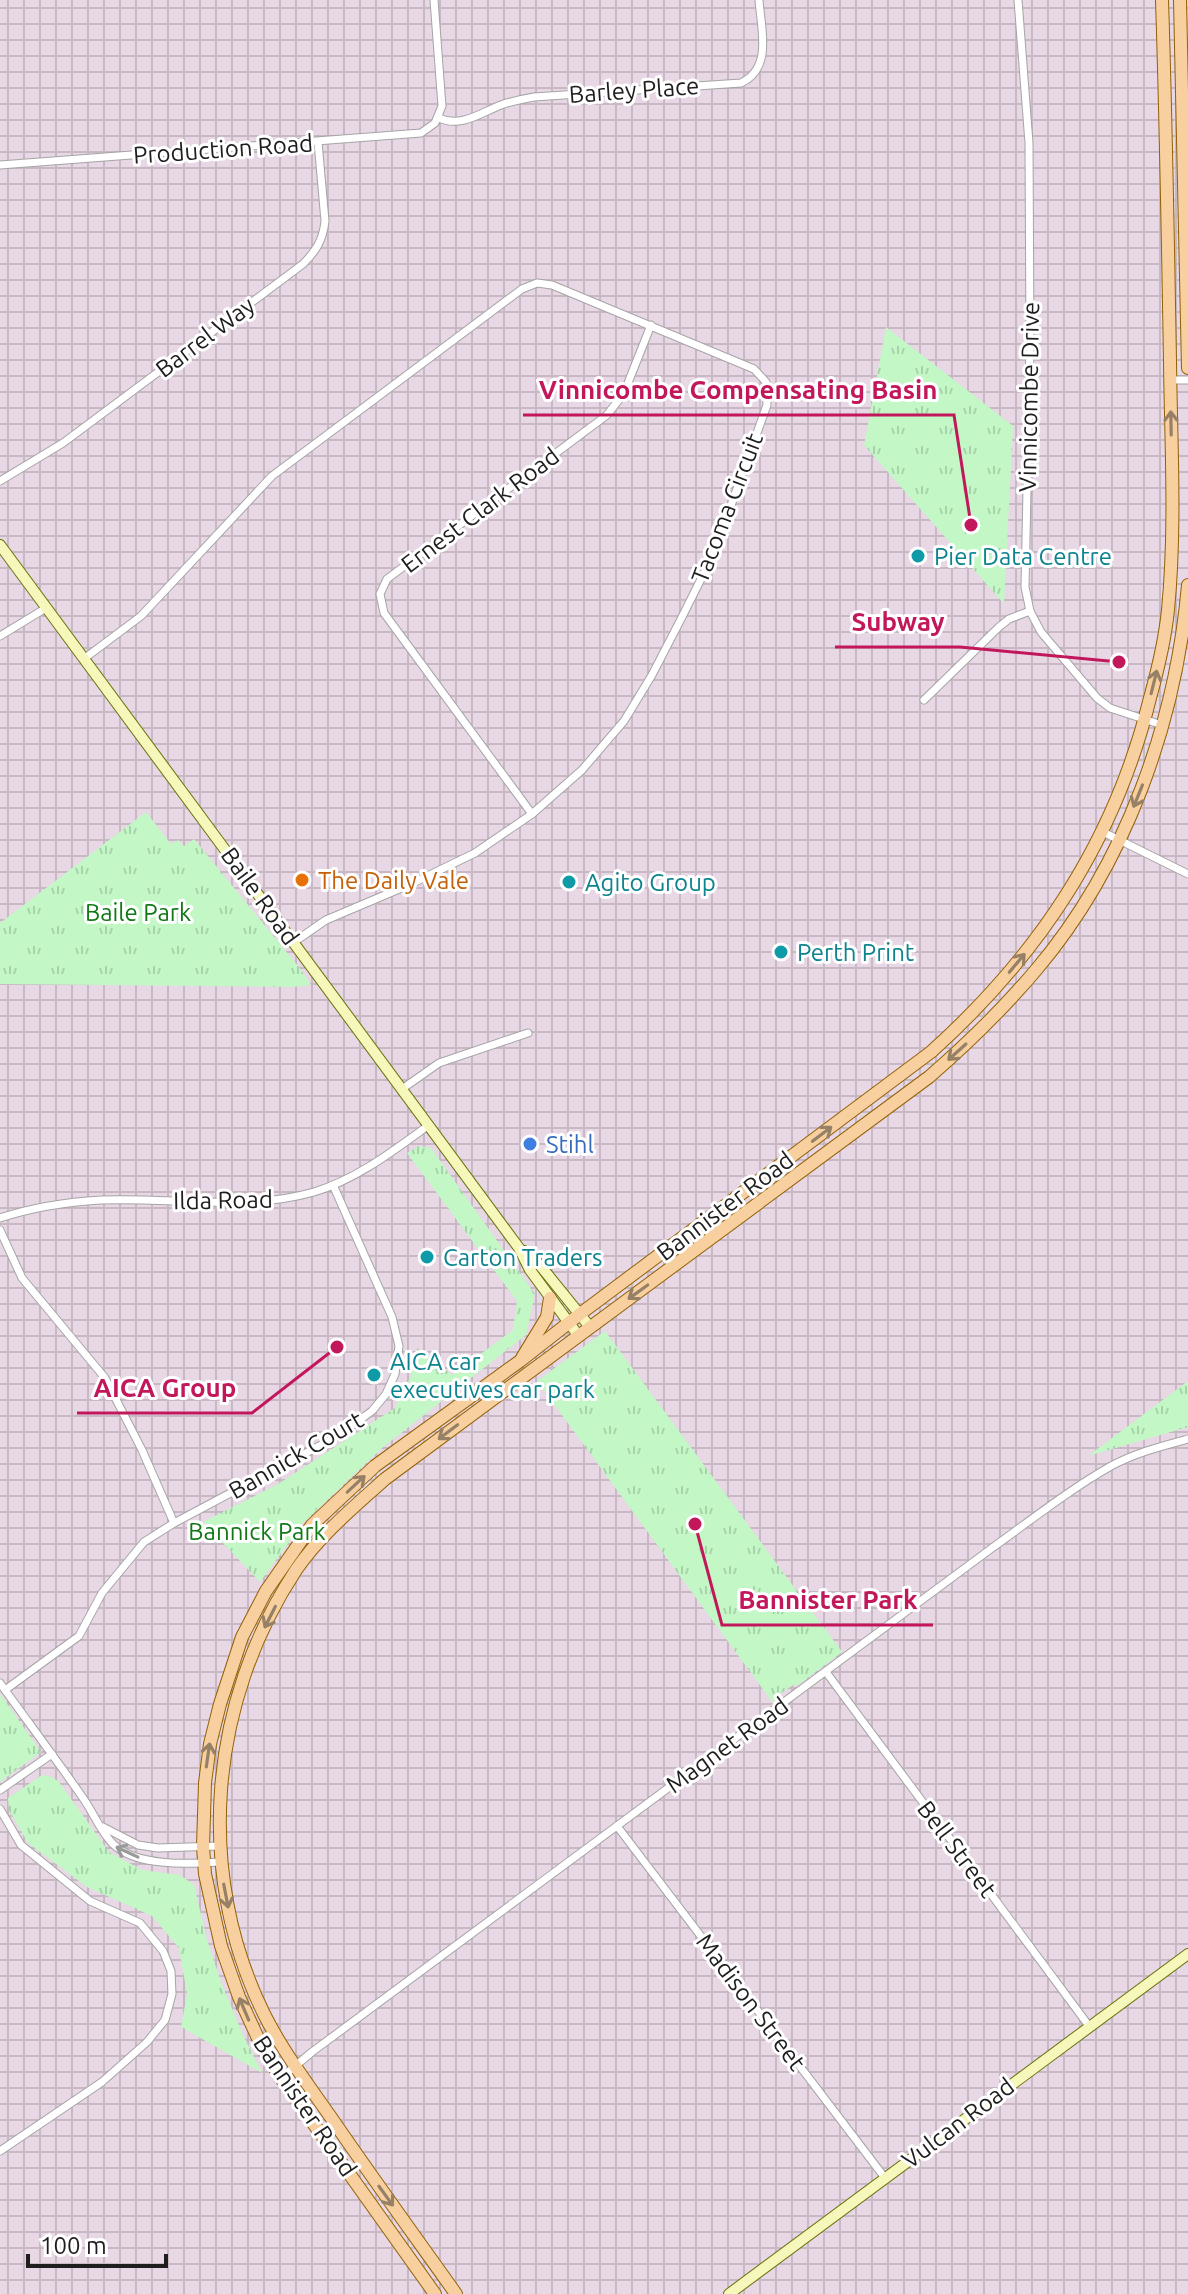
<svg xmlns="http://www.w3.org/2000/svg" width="1188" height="2294" font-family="Ubuntu,sans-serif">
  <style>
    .industrial { fill: url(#industrial-grid) }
    .park { fill: url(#park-tufts) }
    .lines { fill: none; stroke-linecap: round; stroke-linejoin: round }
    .street-casing { stroke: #a5a5a5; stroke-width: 9 }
    .secondary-casing { stroke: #687109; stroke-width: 12 }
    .primary-casing { stroke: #926106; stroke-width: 14 }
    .street { stroke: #fff; stroke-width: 7 }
    .secondary { stroke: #f5f7bb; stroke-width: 10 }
    .primary { stroke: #f8d0a0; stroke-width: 12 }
    .oneway { stroke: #968066 }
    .oneway2 { stroke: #9a9a9a }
    .culture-dot { fill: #0f9aa8; stroke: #fff; stroke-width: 3 }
    .food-dot { fill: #e8710a; stroke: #fff; stroke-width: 3 }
    .shop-dot { fill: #3f7fe0; stroke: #fff; stroke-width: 3 }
    .labels { text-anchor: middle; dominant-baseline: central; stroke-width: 6; stroke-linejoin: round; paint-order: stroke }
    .street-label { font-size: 24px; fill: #1e1e1e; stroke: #fff }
    .culture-label { font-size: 24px; fill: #0d838f; stroke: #fff; text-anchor: start }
    .food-label { font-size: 24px; fill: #c56008; stroke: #fff; text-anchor: start }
    .park-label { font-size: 24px; fill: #107916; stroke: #fff }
    .shop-label { font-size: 24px; fill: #366cbe; stroke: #fff; text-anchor: start }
    .leader { fill: none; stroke: #c2185b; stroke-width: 3 }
    .callout-dot { fill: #c2185b; stroke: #fff; stroke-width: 3 }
    .callout-label { font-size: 26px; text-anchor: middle; font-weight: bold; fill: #c2185b; stroke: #fff; stroke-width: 6; stroke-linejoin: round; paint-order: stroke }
  </style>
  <defs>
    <pattern id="industrial-grid" width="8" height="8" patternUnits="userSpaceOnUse" patternTransform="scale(2)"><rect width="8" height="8" fill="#e8d7e5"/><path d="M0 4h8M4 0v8" fill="none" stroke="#c7b8c4"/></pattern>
    <pattern id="park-tufts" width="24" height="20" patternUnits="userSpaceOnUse" patternTransform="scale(2)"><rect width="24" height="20" fill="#c3f7c6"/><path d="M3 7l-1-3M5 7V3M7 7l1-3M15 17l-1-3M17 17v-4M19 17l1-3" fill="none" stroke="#a7d3aa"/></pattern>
  </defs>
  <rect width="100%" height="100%" fill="#efebe5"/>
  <rect class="industrial" x="0" y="0" width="1188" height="2294"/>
  <g class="park">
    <path d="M886 327 1013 426 1004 604 864 445Z"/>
    <path d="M146 812 171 844 178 840 184 846 194 839 302 971 311 985 294 987 0 984V923Z"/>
    <path d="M419 1146 431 1148 535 1294 526 1335 382 1448 303 1523 260 1582 203 1522 278 1484 395 1408 411 1376 417 1348 452 1375 513 1330 517 1301 407 1153Z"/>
    <path d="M605 1331 842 1652 798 1685H793L777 1696 773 1703 537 1381Z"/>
    <path d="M1188 1381V1427L1088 1456Z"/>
    <path d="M0 1694 41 1752 0 1782Z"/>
    <path d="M42 1775 52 1777 59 1782 109 1852 142 1870 180 1875 194 1885 207 1940 221 1982 243 2035 262 2073 181 2027 187 1994 179 1948 152 1916 87 1887 28 1843 9 1810 8 1798Z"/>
  </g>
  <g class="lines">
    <defs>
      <g id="street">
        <path d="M1018 0 1029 143 1030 343 1025 587 1030 611 1041 632 1097 698 1110 708 1162 725"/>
        <path d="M439 118C461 128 480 113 501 105 512 101 523 99 534 97L741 83C773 68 761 29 759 0"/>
        <path d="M0 165 421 133 435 123 442 106 434 0"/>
        <path d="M1170 380H1188"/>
        <path d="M0 481 63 443 303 264C316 251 323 240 325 221L318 142"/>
        <path d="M0 636 46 608"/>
        <path d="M85 658 141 616 272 476 522 289 537 283 552 285 754 369 766 382 767 405 714 553 682 617 652 675 624 721 582 770 532 814 475 853 411 884 326 920 294 942"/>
        <path d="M924 700 999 627 1009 619 1030 611"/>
        <path d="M532 814 384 613 380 594 387 579 607 415 624 393 651 325"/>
        <path d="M1103 832 1188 874"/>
        <path d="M402 1089 439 1063 528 1033"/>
        <path d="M0 1218C34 1207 66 1202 101 1200 173 1197 243 1212 314 1192 357 1179 393 1151 429 1125"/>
        <path d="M0 1230 22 1278 105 1378 142 1450 174 1523"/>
        <path d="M826 1672 1089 2026"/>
        <path d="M0 1683C28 1722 56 1759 83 1798 93 1812 101 1832 113 1844 136 1867 190 1864 220 1862"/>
        <path d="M5 1690 79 1636 102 1593 144 1542 174 1523 336 1437 372 1411 386 1394 395 1374 399 1346 392 1317 333 1185"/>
        <path d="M0 1790 52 1754"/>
        <path d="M0 1809 21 1845 90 1901 140 1923 163 1951 171 1971 172 1994 165 2020 147 2042 102 2082 0 2151"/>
        <path d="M617 1826 885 2178"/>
        <path d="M103 1827 138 1845 158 1848 219 1846"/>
        <path d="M281 2078 312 2052 992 1548C1031 1520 1069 1490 1111 1466 1135 1453 1162 1446 1188 1439"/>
      </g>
      <g id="secondary">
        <path d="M0 545 519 1248 530 1270 578 1335"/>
        <path d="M524 1251 539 1264 590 1327"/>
        <path d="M729 2294 1188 1954"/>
      </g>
      <g id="primary">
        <path d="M1180 0 1188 368"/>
        <path d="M522 1358 547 1317 550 1298"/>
        <path d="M435 2294 281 2078 263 2049 239 1997 221 1946 205 1874 203 1847 205 1783 210 1744 220 1704 242 1637 266 1591 312 1525 375 1466 520 1361 580 1314 931 1052C1039 955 1115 841 1150 698 1158 669 1165 640 1168 610 1176 527 1171 445 1170 362 1168 241 1166 121 1162 0"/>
        <path d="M456 2294C414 2235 371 2176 330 2116 307 2083 282 2050 264 2014 194 1872 209 1702 296 1570 320 1535 354 1507 385 1479L929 1077C967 1044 1003 1009 1036 970 1126 864 1176 722 1188 585"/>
      </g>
    </defs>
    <use href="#street" class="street-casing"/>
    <use href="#secondary" class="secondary-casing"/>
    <use href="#primary" class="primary-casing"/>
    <use href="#street" class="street"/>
    <use href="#secondary" class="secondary"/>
    <use href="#primary" class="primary"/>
  </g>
  <defs><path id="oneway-shaft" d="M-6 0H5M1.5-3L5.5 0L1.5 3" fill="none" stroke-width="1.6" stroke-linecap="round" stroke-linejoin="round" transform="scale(2)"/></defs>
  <g class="oneway">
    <use href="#oneway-shaft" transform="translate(1171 423) rotate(-91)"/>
    <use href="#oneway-shaft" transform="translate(1154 682) rotate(-76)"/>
    <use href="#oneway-shaft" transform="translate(1138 796) rotate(112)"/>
    <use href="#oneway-shaft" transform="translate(1017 963) rotate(-50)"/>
    <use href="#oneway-shaft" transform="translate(957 1052) rotate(138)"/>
    <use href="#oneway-shaft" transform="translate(822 1134) rotate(-37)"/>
    <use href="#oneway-shaft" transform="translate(638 1292) rotate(144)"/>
    <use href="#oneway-shaft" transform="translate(448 1432) rotate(143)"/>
    <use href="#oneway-shaft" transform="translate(356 1484) rotate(-43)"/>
    <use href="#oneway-shaft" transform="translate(270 1617) rotate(117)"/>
    <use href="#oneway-shaft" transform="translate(208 1755) rotate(-82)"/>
    <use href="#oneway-shaft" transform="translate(226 1896) rotate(79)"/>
    <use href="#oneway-shaft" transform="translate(244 2009) rotate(-113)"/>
    <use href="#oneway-shaft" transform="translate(386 2196) rotate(54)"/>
  </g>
  <use class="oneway2" href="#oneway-shaft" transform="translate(127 1852) rotate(-155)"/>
  <g class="culture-dot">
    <circle cx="918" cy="556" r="8"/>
    <circle cx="569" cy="882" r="8"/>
    <circle cx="781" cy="952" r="8"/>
    <circle cx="427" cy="1257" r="8"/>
    <circle cx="374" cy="1375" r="8"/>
  </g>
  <circle class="food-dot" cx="302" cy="880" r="8"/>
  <circle class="shop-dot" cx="530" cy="1144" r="8"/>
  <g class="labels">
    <g class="street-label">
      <text transform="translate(634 90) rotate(-4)">Barley Place</text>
      <text transform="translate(223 149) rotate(-4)">Production Road</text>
      <text transform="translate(205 337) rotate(-37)">Barrel Way</text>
      <text transform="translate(1029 397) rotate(-89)">Vinnicombe Drive</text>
      <text transform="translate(727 508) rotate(-69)">Tacoma Circuit</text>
      <text transform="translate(480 510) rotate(-37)">Ernest Clark Road</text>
      <text transform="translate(260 896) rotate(54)">Baile Road</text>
      <text transform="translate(223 1200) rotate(-1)">Ilda Road</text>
      <text transform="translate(725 1206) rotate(-37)">Bannister Road</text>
      <text transform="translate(296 1455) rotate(-30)">Bannick Court</text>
      <text transform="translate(727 1745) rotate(-36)">Magnet Road</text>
      <text transform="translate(957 1849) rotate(53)">Bell Street</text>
      <text transform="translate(751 2002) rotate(53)">Madison Street</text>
      <text transform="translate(305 2106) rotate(56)">Bannister Road</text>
      <text transform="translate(958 2123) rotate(-37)">Vulcan Road</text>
    </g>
    <g class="culture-label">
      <text x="934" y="556">Pier Data Centre</text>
      <text x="585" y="882">Agito Group</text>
      <text x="797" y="952">Perth Print</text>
      <text x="443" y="1257">Carton Traders</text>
      <text x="390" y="1361">AICA car<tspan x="390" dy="28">executives car park</tspan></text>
    </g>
    <g class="food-label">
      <text x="318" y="880">The Daily Vale</text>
    </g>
    <g class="park-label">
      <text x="138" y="912">Baile Park</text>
      <text x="257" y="1531">Bannick Park</text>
    </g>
    <g class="shop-label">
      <text x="546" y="1144">Stihl</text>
    </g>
  </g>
  <path class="leader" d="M971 525L954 415H523M1119 662L960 647H835M337 1347L252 1413H77M695 1524L722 1625H933"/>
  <g class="callout-dot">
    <circle cx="971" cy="525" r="8"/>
    <circle cx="1119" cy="662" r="8"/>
    <circle cx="337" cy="1347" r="8"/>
    <circle cx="695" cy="1524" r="8"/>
  </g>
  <g class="callout-label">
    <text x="738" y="399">Vinnicombe Compensating Basin</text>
    <text x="898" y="631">Subway</text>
    <text x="165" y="1397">AICA Group</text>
    <text x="828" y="1609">Bannister Park</text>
  </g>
  <path d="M28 2254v12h138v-12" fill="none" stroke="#1e1e1e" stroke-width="4"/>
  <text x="40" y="2254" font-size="24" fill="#1e1e1e" stroke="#ffffff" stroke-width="6" paint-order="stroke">100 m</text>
</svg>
